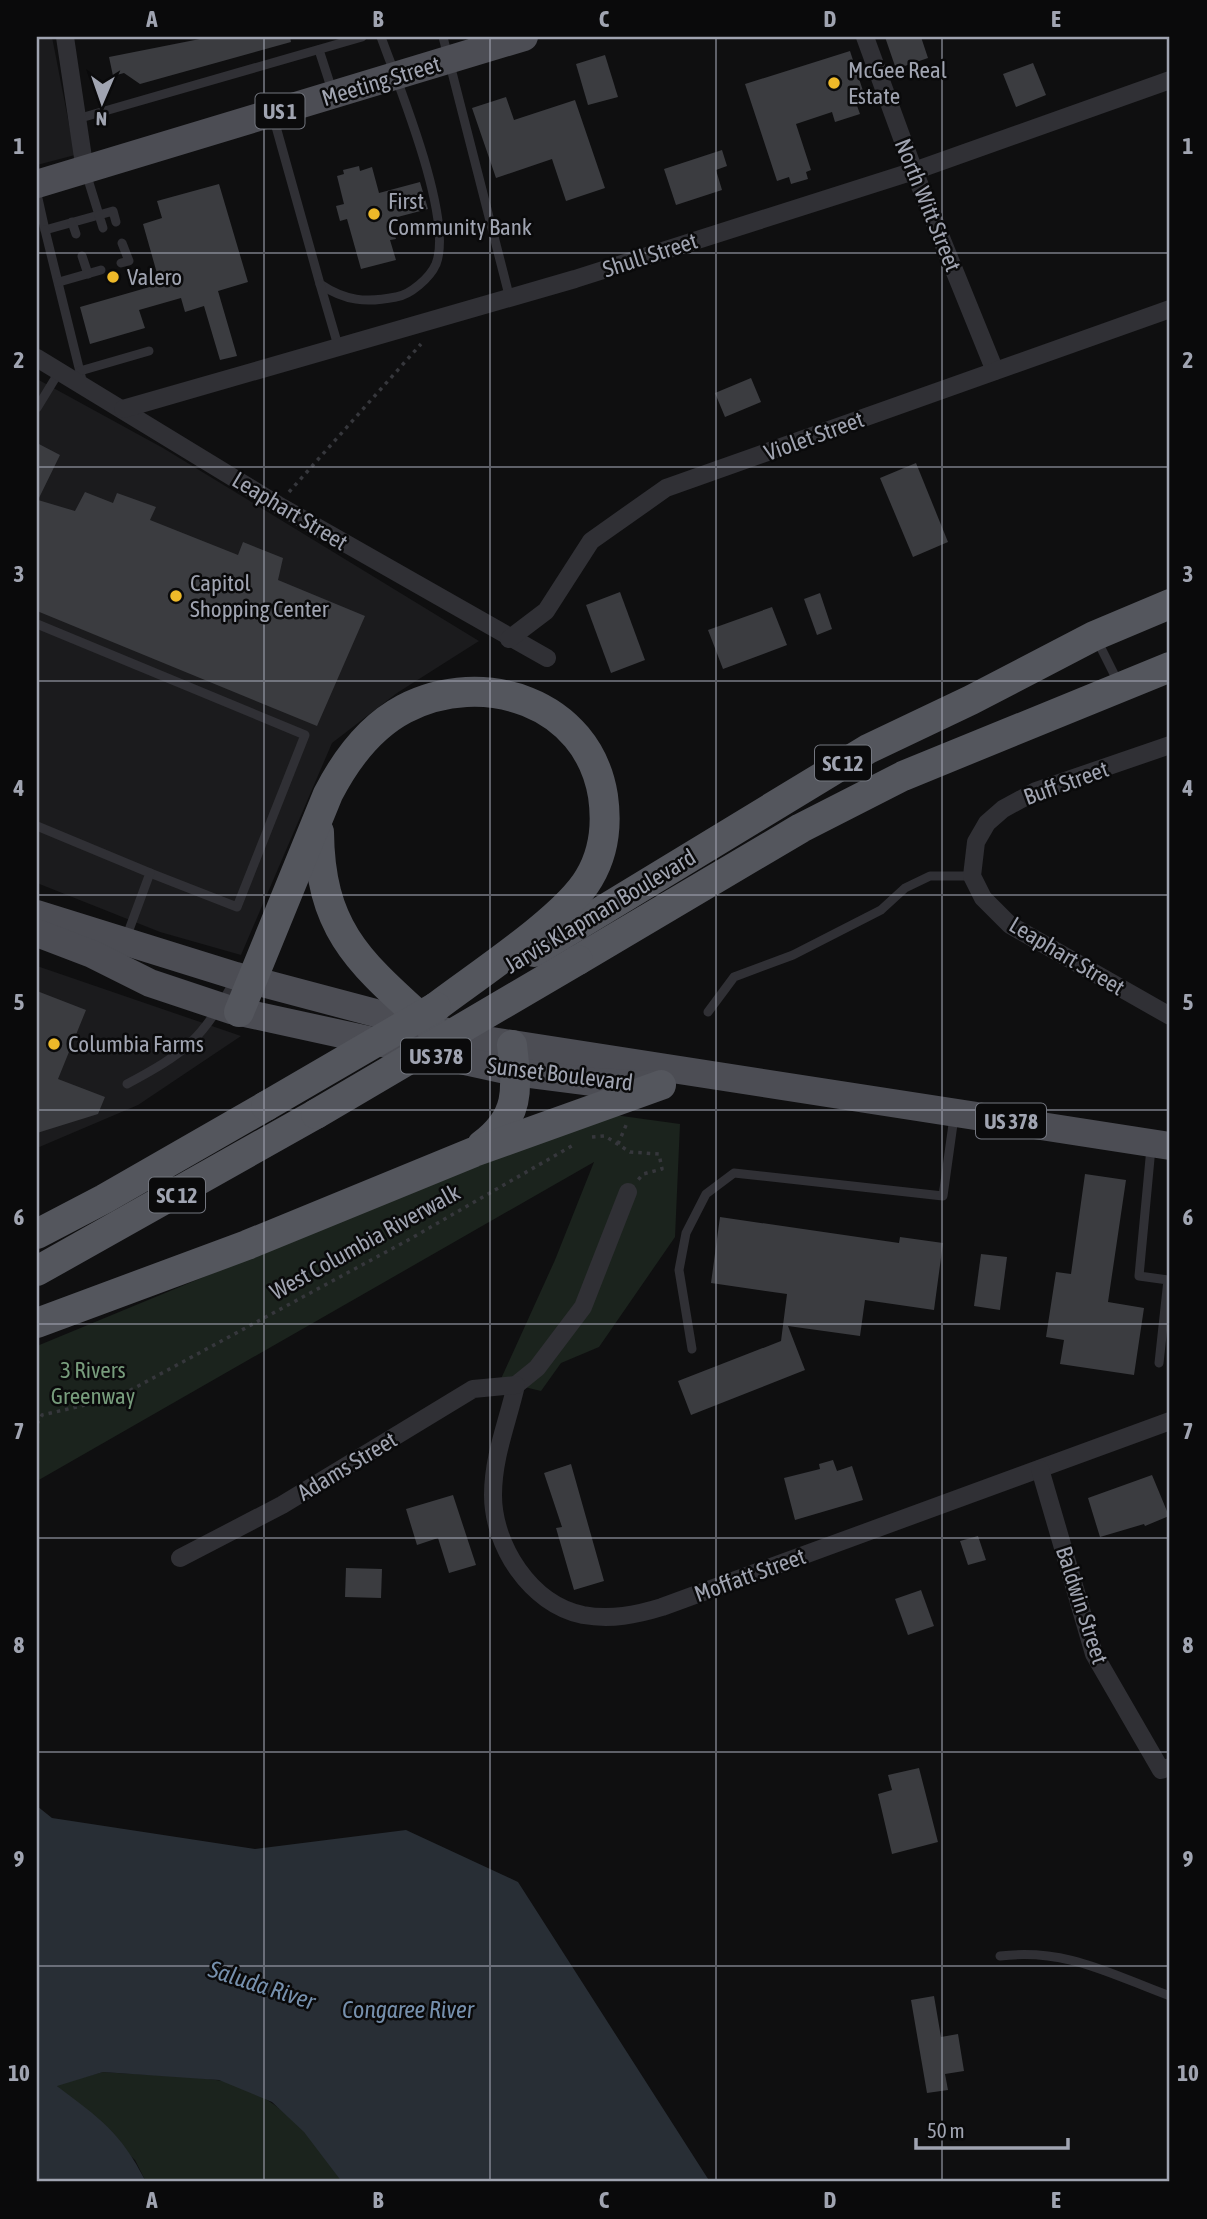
<svg xmlns="http://www.w3.org/2000/svg" width="1207" height="2219" font-family="'Asap Condensed',sans-serif">
  <style>
    .built { fill: #1b1b1d }
    .green { fill: #1b231d }
    .water { fill: #282e35 }
    .building { fill: #3b3c40 }
    .lines { fill: none; stroke-linecap: round; stroke-linejoin: round }
    .path { stroke: #36373c; stroke-width: 3.5; stroke-dasharray: 3.5 5; stroke-linecap: butt }
    .service { stroke: #303035; stroke-width: 9 }
    .minor { stroke: #303035; stroke-width: 18 }
    .primary { stroke: #4c4d54; stroke-width: 28 }
    .trunk { stroke: #54565d; stroke-width: 30 }
    .trunk-bridge { stroke: #54565d; stroke-width: 30 }
    .grid { fill: none; stroke: #a0a4b1; stroke-width: 2; stroke-opacity: 0.55 }
    .poi-dot { fill: #eeb929; stroke: #0a0a0b; stroke-width: 2.5 }
    .labels { text-anchor: middle; dominant-baseline: central; stroke-width: 5; stroke-linejoin: round; paint-order: stroke }
    .shield { fill: #0a0a0b; stroke: #73767f; stroke-width: 2 }
    .shield-label { font-size: 21px; font-weight: bold; fill: #a0a4b1 }
    .poi-label { font-size: 23px; fill: #a0a4b1; stroke: #0a0a0b; text-anchor: start }
    .street-label { font-size: 23px; fill: #a0a4b1; stroke: #0a0a0b }
    .park-label { font-size: 23px; fill: #779c7c; stroke: #0a0a0b }
    .water-label { font-size: 24px; font-style: italic; fill: #7690ad; stroke: #0a0a0b }
    .neatline { fill: none; stroke: #a0a4b1; stroke-width: 2.5 }
    .grid-label { font-size: 23px; text-anchor: middle; font-weight: bold; fill: #a0a4b1 }
  </style>
  <rect width="100%" height="100%" fill="#0f0f10"/>
  <g class="built">
    <path d="M37 37H52L75 155 37 165Z"/>
    <path d="M37 379 163 448 479 641 397 693 332 743 241 955 160 932 37 883Z"/>
    <path d="M37 966 241 1036 138 1105 37 1148Z"/>
  </g>
  <g class="green">
    <path d="M600 1113 680 1124 675 1237 599 1347 561 1363 541 1391 500 1381 555 1260 594 1162 37 1481V1346Z"/>
    <path d="M103 2072C140 2075 179 2075 216 2080 270 2087 316 2138 342 2182H146L135 2160 56 2085Z"/>
  </g>
  <path class="water" d="M37 1806 52 1818 255 1849 406 1830 518 1882 710 2182H342L304 2132 272 2102 219 2080 103 2072 57 2086C100 2119 120 2131 146 2182H37Z"/>
  <g class="building">
    <path d="M210 37H290L291 42 140 84 124 73 113 76 109 57Z"/>
    <path d="M885 37H921L928 58 896 69Z"/>
    <path d="M850 51 865 97 855 100 860 114 835 122 832 112 796 124 811 170 806 172 808 179 791 184 789 177 777 181 745 84Z"/>
    <path d="M605 55 618 97 588 105 576 64Z"/>
    <path d="M1033 63 1046 95 1016 107 1003 74Z"/>
    <path d="M506 97 514 120 575 100 605 188 566 201 552 159 496 178 472 108Z"/>
    <path d="M722 150 727 166 716 170 722 190 676 205 664 169Z"/>
    <path d="M359 166 360 171 372 167 379 193 420 182 428 209 390 219 396 239 390 240 396 260 361 269 347 219 340 221 336 206 344 204 337 176 344 174 343 170Z"/>
    <path d="M219 184 248 282 218 291 237 356 220 360 204 306 185 312 181 298 139 310 145 328 90 344 80 307 160 284 143 224 162 218 157 201Z"/>
    <path d="M751 378 761 402 725 417 715 393Z"/>
    <path d="M37 443 60 455 38 500 75 511 85 492 113 503 117 493 156 507 150 520 238 555 243 542 283 558 278 580 365 616 317 726 37 611Z"/>
    <path d="M916 463 948 542 913 557 880 478Z"/>
    <path d="M620 592 645 660 611 673 586 605Z"/>
    <path d="M820 593 832 629 817 635 804 599Z"/>
    <path d="M772 607 787 645 723 669 708 630Z"/>
    <path d="M37 991 86 1010 58 1079 105 1097 98 1114 37 1133Z"/>
    <path d="M1085 1174 1126 1180 1108 1302 1144 1308 1134 1375 1060 1364 1064 1340 1046 1337 1056 1272 1071 1274Z"/>
    <path d="M720 1217 899 1243 900 1237 943 1243 934 1310 865 1300 860 1336 788 1326 805 1370 691 1415 678 1381 781 1341 787 1294 711 1283Z"/>
    <path d="M981 1254 1007 1257 1000 1310 974 1306Z"/>
    <path d="M833 1460 837 1471 852 1466 863 1500 795 1520 784 1478 820 1469 819 1464Z"/>
    <path d="M571 1464 604 1581 574 1590 556 1528 562 1527 544 1473Z"/>
    <path d="M1152 1475 1169 1516 1145 1526 1144 1524 1100 1537 1088 1498Z"/>
    <path d="M453 1495 476 1565 449 1573 438 1538 417 1545 406 1509Z"/>
    <path d="M978 1536 986 1560 968 1565 960 1541Z"/>
    <path d="M346 1568 382 1569 381 1598 345 1597Z"/>
    <path d="M921 1590 934 1626 908 1635 895 1599Z"/>
    <path d="M919 1768 938 1842 892 1854 878 1794 892 1790 888 1775Z"/>
    <path d="M934 1996 941 2037 958 2034 964 2071 945 2074 948 2090 927 2093 911 2000Z"/>
  </g>
  <g class="lines">
    <g class="path">
      <path d="M289 492 421 344"/>
      <path d="M592 1137 605 1136 630 1152 659 1154 662 1169 643 1174 638 1180"/>
      <path d="M618 1144 627 1123"/>
      <path d="M37 1424 42 1415 116 1398 410 1239 575 1144"/>
    </g>
    <g class="service">
      <path d="M443 37 510 299"/>
      <path d="M319 50 332 90"/>
      <path d="M273 116 320 284C345 301 366 303 396 297 410 295 430 278 436 264 454 219 398 84 381 37"/>
      <path d="M77 119 362 37"/>
      <path d="M37 194 45 230 99 215 86 173"/>
      <path d="M72 222 76 234"/>
      <path d="M103 228 99 215 113 211 116 222"/>
      <path d="M45 230 83 384"/>
      <path d="M82 256 88 274"/>
      <path d="M121 263 129 261 122 243"/>
      <path d="M59 282 101 270"/>
      <path d="M320 284 339 349"/>
      <path d="M80 371 149 351"/>
      <path d="M37 408 59 372"/>
      <path d="M37 624 305 735 237 907 150 873"/>
      <path d="M1097 640 1119 684"/>
      <path d="M37 826 150 873 126 938"/>
      <path d="M708 1012 734 977 793 955 881 910 905 888 930 876H972"/>
      <path d="M127 1084C185 1053 203 1039 234 981"/>
      <path d="M1151 1148 1139 1276 1168 1280 1159 1363"/>
      <path d="M692 1349 679 1270 686 1233 706 1194 734 1173 943 1196 954 1117"/>
      <path d="M1000 1956C1067 1948 1110 1974 1170 1996"/>
    </g>
    <g class="minor">
      <path d="M65 37 85 171"/>
      <path d="M865 37 914 171 995 371"/>
      <path d="M37 358 278 505 547 658"/>
      <path d="M123 409 575 279 914 171 1170 80"/>
      <path d="M509 639 546 611 591 541 666 488 1170 309"/>
      <path d="M1170 745 1036 791 1003 809 987 823 976 842 972 876 983 898 1010 925 1170 1016"/>
      <path d="M516 1385C508 1421 493 1456 493 1495 493 1545 530 1604 583 1615 611 1620 636 1615 662 1607L1170 1421"/>
      <path d="M516 1385 537 1368 583 1307 628 1192"/>
      <path d="M1040 1469 1094 1654 1161 1770 1170 1767"/>
      <path d="M180 1558 282 1505 473 1389 516 1385"/>
    </g>
    <g class="primary">
      <path d="M37 184 524 37"/>
      <path d="M37 914 236 976 466 1037 1170 1146"/>
      <path d="M37 933 92 954 150 983 231 1010 515 1072 593 1082 657 1085"/>
    </g>
    <g class="trunk">
      <path d="M319 832C320 933 362 964 432 1028"/>
      <path d="M534 952 868 749 971 700 1094 636 1170 604"/>
      <path d="M578 960 801 828 903 776 1170 667"/>
      <path d="M239 1012 328 794C345 761 370 727 404 709 483 668 588 702 603 796 607 824 604 853 589 878 566 918 475 977 436 1007"/>
      <path d="M482 1145C521 1116 517 1089 512 1045"/>
      <path d="M37 1234 104 1199 266 1106"/>
      <path d="M37 1271 316 1114"/>
      <path d="M37 1323 247 1245 474 1152 661 1085"/>
    </g>
    <g class="trunk-bridge">
      <path d="M266 1106 436 1007"/>
      <path d="M316 1114 578 960"/>
    </g>
  </g>
  <path class="grid" d="M264 37V2182M490 37V2182M716 37V2182M942 37V2182M37 253H1170M37 467H1170M37 681H1170M37 895H1170M37 1110H1170M37 1324H1170M37 1538H1170M37 1752H1170M37 1966H1170"/>
  <g class="poi-dot">
    <circle cx="834" cy="83" r="7"/>
    <circle cx="374" cy="214" r="7"/>
    <circle cx="113" cy="277" r="7"/>
    <circle cx="176" cy="596" r="7"/>
    <circle cx="54" cy="1044" r="7"/>
  </g>
  <g class="labels">
    <g class="shield">
      <rect x="255.5" y="93.5" width="49" height="35" rx="5"/>
      <rect x="815" y="745.5" width="56" height="35" rx="5"/>
      <rect x="401" y="1038.5" width="70" height="35" rx="5"/>
      <rect x="976" y="1103.5" width="70" height="35" rx="5"/>
      <rect x="149" y="1177.5" width="56" height="35" rx="5"/>
    </g>
    <g class="shield-label">
      <text x="280" y="111">US 1</text>
      <text x="843" y="763">SC 12</text>
      <text x="436" y="1056">US 378</text>
      <text x="1011" y="1121">US 378</text>
      <text x="177" y="1195">SC 12</text>
    </g>
    <g class="poi-label">
      <text x="848" y="70">McGee Real<tspan x="848" dy="26">Estate</tspan></text>
      <text x="388" y="201">First<tspan x="388" dy="26">Community Bank</tspan></text>
      <text x="127" y="277">Valero</text>
      <text x="190" y="583">Capitol<tspan x="190" dy="26">Shopping Center</tspan></text>
      <text x="68" y="1044">Columbia Farms</text>
    </g>
    <g class="street-label">
      <text transform="translate(381 81) rotate(-17)">Meeting Street</text>
      <text transform="translate(928 205) rotate(68)">North Witt Street</text>
      <text transform="translate(650 255) rotate(-18)">Shull Street</text>
      <text transform="translate(814 436) rotate(-20)">Violet Street</text>
      <text transform="translate(290 511) rotate(31)">Leaphart Street</text>
      <text transform="translate(1066 783) rotate(-20)">Buff Street</text>
      <text transform="translate(600 911) rotate(-31)">Jarvis Klapman Boulevard</text>
      <text transform="translate(1067 956) rotate(31)">Leaphart Street</text>
      <text transform="translate(560 1074) rotate(7)">Sunset Boulevard</text>
      <text transform="translate(365 1242) rotate(-29)">West Columbia Riverwalk</text>
      <text transform="translate(347 1466) rotate(-31)">Adams Street</text>
      <text transform="translate(750 1575) rotate(-20)">Moffatt Street</text>
      <text transform="translate(1082 1605) rotate(72)">Baldwin Street</text>
    </g>
    <g class="park-label">
      <text x="93" y="1370">3 Rivers<tspan x="93" dy="26">Greenway</tspan></text>
    </g>
    <g class="water-label">
      <text transform="translate(262 1985) rotate(18)">Saluda River</text>
      <text x="408" y="2009">Congaree River</text>
    </g>
  </g>
  <rect width="1207" height="2219" fill="none" stroke="#0a0a0b" stroke-width="77"/>
  <g transform="translate(102 102) rotate(182)" stroke="#0a0a0b" stroke-width="5" paint-order="stroke">
  <path d="M0-5L12 26L0 18L-12 26Z" fill="#a0a4b1"/>
  <text y="-10" font-size="19" font-weight="bold" text-anchor="middle" fill="#a0a4b1">N</text>
  </g>
  <path d="M916 2138v10h152v-10" fill="none" stroke="#a0a4b1" stroke-width="3.5"/>
  <text x="927" y="2138" font-size="21" fill="#a0a4b1" stroke="#0a0a0b" stroke-width="5" paint-order="stroke">50 m</text>
  <rect x="38" y="38" width="1130" height="2142" class="neatline"/>
  <g class="grid-label">
    <text x="152" y="27">A</text>
    <text x="378" y="27">B</text>
    <text x="604" y="27">C</text>
    <text x="830" y="27">D</text>
    <text x="1056" y="27">E</text>
    <text x="19" y="154">1</text>
    <text x="1188" y="154">1</text>
    <text x="19" y="368">2</text>
    <text x="1188" y="368">2</text>
    <text x="19" y="582">3</text>
    <text x="1188" y="582">3</text>
    <text x="19" y="796">4</text>
    <text x="1188" y="796">4</text>
    <text x="19" y="1010">5</text>
    <text x="1188" y="1010">5</text>
    <text x="19" y="1225">6</text>
    <text x="1188" y="1225">6</text>
    <text x="19" y="1439">7</text>
    <text x="1188" y="1439">7</text>
    <text x="19" y="1653">8</text>
    <text x="1188" y="1653">8</text>
    <text x="19" y="1867">9</text>
    <text x="1188" y="1867">9</text>
    <text x="19" y="2081">10</text>
    <text x="1188" y="2081">10</text>
    <text x="152" y="2208">A</text>
    <text x="378" y="2208">B</text>
    <text x="604" y="2208">C</text>
    <text x="830" y="2208">D</text>
    <text x="1056" y="2208">E</text>
  </g>
</svg>
